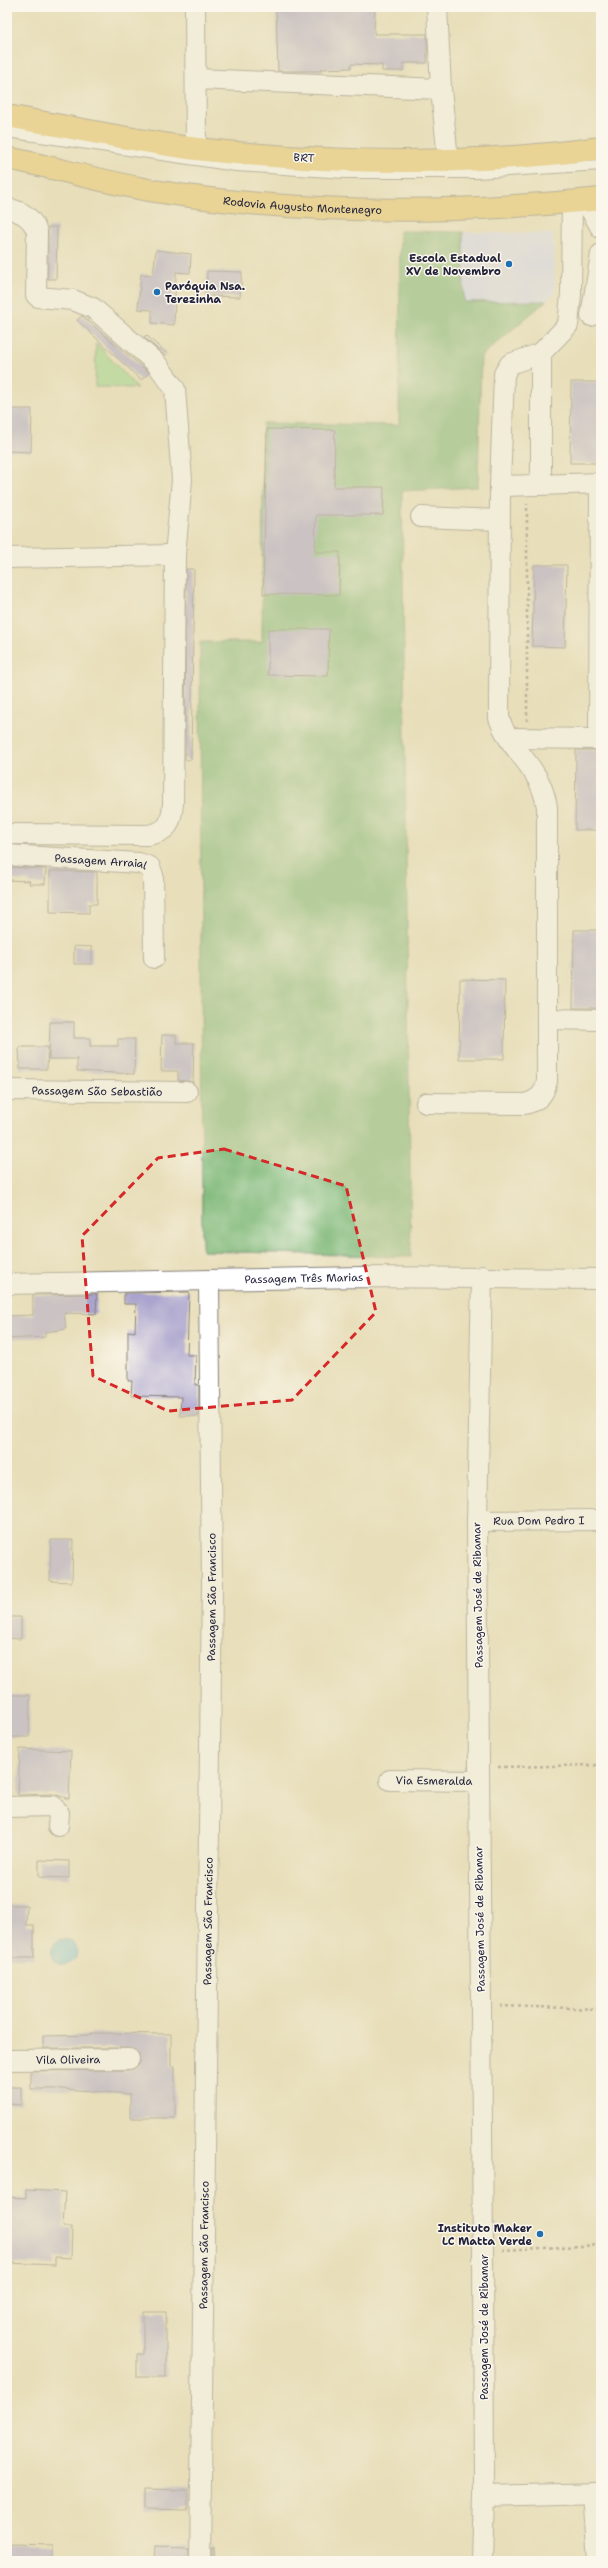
<svg xmlns="http://www.w3.org/2000/svg" width="608" height="2568" font-family="'Shantell Sans',sans-serif">
  <style>
    .built { fill: #d5d8f9 }
    .green { fill: #9ad68a; stroke: #5e7c62 }
    .forest { fill: #7bb776; stroke: #4e6c58 }
    .water { fill: #55b6d4; stroke: #3c6c88 }
    .building { fill: #a9a3ce }
    .lines { fill: none; stroke-linecap: round; stroke-linejoin: round }
    .service-casing { stroke: #85807a; stroke-width: 12 }
    .minor-casing { stroke: #85807a; stroke-width: 22 }
    .primary-casing { stroke: #85807a; stroke-width: 24 }
    .path { stroke: #85807a; stroke-width: 2.5; stroke-dasharray: 3 3; stroke-linecap: butt }
    .service { stroke: #fff; stroke-width: 10 }
    .minor { stroke: #fff; stroke-width: 20 }
    .primary { stroke: #eac669; stroke-width: 22 }
    .marked { fill: none; stroke: #d62828; stroke-width: 3; stroke-dasharray: 8 5; stroke-linejoin: round }
    .poi-dot { fill: #1f6fb2; stroke: #fbf7ec; stroke-width: 1.5 }
    .labels { text-anchor: middle; dominant-baseline: central; stroke-width: 3; stroke-linejoin: round; paint-order: stroke }
    .street-label { font-size: 11px; fill: #22223b; stroke: #fbf7ec }
    .poi-label { font-size: 11px; font-weight: bold; fill: #22223b; stroke: #fbf7ec; text-anchor: end }
  </style>
  <rect width="100%" height="100%" fill="#fbf7ec"/>
  <filter id="ink" filterUnits="userSpaceOnUse"><feTurbulence type="fractalNoise" baseFrequency=".025" numOctaves="2"/><feDisplacementMap in="SourceGraphic" scale="8" xChannelSelector="R" yChannelSelector="G"/><feConvolveMatrix kernelMatrix="1 2 1 2 8 2 1 2 1" color-interpolation-filters="sRGB"/></filter>
  <filter id="wash" filterUnits="userSpaceOnUse"><feTurbulence type="fractalNoise" baseFrequency=".012" numOctaves="4" result="noise"/><feDisplacementMap in="SourceGraphic" scale="16" xChannelSelector="R" yChannelSelector="G"/><feGaussianBlur stdDeviation="0.9" result="paint"/><feColorMatrix in="noise" values="0 0 0 0 0 0 0 0 0 0 0 0 0 0 0 0 0 1.4 0 .05"/><feComposite in="paint" operator="in"/></filter>
  <g filter="url(#wash)">
    <rect width="100%" height="100%" fill="#e8deba"/>
    <path class="built" d="M463 232 553 234 555 293 546 301 464 302Z"/>
    <path class="green" d="M96 343 137 388 95 387Z"/>
    <path class="forest" d="M400 231 463 232 464 302 546 301 481 356 478 487 402 491 411 1257 202 1251 200 642H262L263 423 399 425Z"/>
    <circle class="water" cx="64" cy="1952" r="13"/>
    <g id="blocks">
      <g class="building">
        <path d="M276 7H375L374 34H427V63H403V71H382V65L351 64V68L321 69V71H278Z"/>
        <path d="M48 227H57L56 279H48Z"/>
        <path d="M156 250 191 254 190 273 176 272 174 325 152 323V310L138 309 141 274 153 275Z"/>
        <path d="M207 271 242 272 240 297 206 296Z"/>
        <path d="M82 316 147 371 149 373 141 380 77 320Z"/>
        <path d="M146 335 167 354 165 356 144 337Z"/>
        <path d="M571 382H601V463H570Z"/>
        <path d="M7 409H32L31 452 7 451Z"/>
        <path d="M267 429 335 430 334 487H384L383 515H316L315 552H340L339 595 263 594Z"/>
        <path d="M534 565H567L565 647 532 646Z"/>
        <path d="M186 569H194L191 760H185Z"/>
        <path d="M268 629H329L328 676 268 675Z"/>
        <path d="M576 750H601V830H575Z"/>
        <path d="M7 867 46 869 45 884H29L30 881 7 880Z"/>
        <path d="M50 871 97 872V904H89V913L50 912Z"/>
        <path d="M574 930H601V1008H573Z"/>
        <path d="M74 946 92 947V964H74Z"/>
        <path d="M460 979 505 980 504 1059H459Z"/>
        <path d="M50 1022H74V1038H90V1046H118V1039H135L134 1074 77 1071V1059H49Z"/>
        <path d="M162 1035H176V1043H194L193 1082 178 1080V1071H161Z"/>
        <path d="M19 1047H48L47 1069H20Z"/>
        <path d="M189 1292 187 1355H196L195 1385H199V1416H180L181 1397 131 1396 132 1381H128V1331L135 1332 136 1304H124V1293Z"/>
        <path d="M97 1294 96 1314 64 1313 66 1329 45 1332V1337L7 1339V1316L33 1315V1295Z"/>
        <path d="M51 1540H73L72 1582 50 1581Z"/>
        <path d="M7 1617H21V1639L7 1638Z"/>
        <path d="M7 1695H30L29 1737H7Z"/>
        <path d="M20 1749 71 1751 69 1799 53 1794 18 1795Z"/>
        <path d="M39 1860 69 1861V1878L39 1877Z"/>
        <path d="M7 1905H27L26 1925H34V1958H7Z"/>
        <path d="M91 2033 171 2034V2066H175V2118H130V2094L65 2089H31V2071L129 2070 139 2065V2054L129 2048H43V2036L91 2035Z"/>
        <path d="M7 2087H21V2105L7 2104Z"/>
        <path d="M26 2190 65 2192 63 2227H72L71 2258 55 2257V2265L7 2263V2197L26 2198Z"/>
        <path d="M143 2312H166V2377H137V2354H143Z"/>
        <path d="M145 2489 188 2490V2510L145 2509Z"/>
        <path d="M7 2544 53 2545V2561H7Z"/>
        <path d="M156 2547 189 2548V2561H155Z"/>
        <rect x="212" y="2548" width="2" height="13"/>
      </g>
    </g>
  </g>
  <g filter="url(#ink)">
    <use href="#blocks" fill-opacity="0" stroke="#85807a" stroke-width="1"/>
    <g class="lines">
      <defs>
        <path id="service" d="M7 132 236 166 345 173H477L601 165"/>
        <g id="minor">
          <path d="M195 7 196 148"/>
          <path d="M196 79 441 89 437 7"/>
          <path d="M441 89 448 160"/>
          <path d="M585 200 601 228"/>
          <path d="M7 208C22 212 32 217 37 232L36 295 38 297 73 300 93 308 156 363 175 389 182 480 175 555 173 804C171 825 168 831 148 835L7 834"/>
          <path d="M591 316 601 254"/>
          <path d="M541 353V485"/>
          <path d="M500 486 601 483"/>
          <path d="M421 517 499 520"/>
          <path d="M7 558 175 555"/>
          <path d="M509 738 601 739"/>
          <path d="M599 738 600 483"/>
          <path id="s1" d="M7 855 139 863 150 867 153 875 154 958"/>
          <path d="M549 1019 601 1020"/>
          <path id="s2" d="M7 1090 187 1092"/>
          <path d="M426 1103 525 1104C539 1100 544 1095 547 1081V807C540 764 510 753 499 718L500 486 504 374 510 364 541 353 568 325 571 294 572 202"/>
          <path id="s3" d="M7 1284 361 1277 601 1279"/>
          <path id="s4" d="M477 1521 601 1520"/>
          <path id="s5" d="M390 1780 479 1781"/>
          <path d="M7 1807 53 1806 59 1813 58 1826"/>
          <path id="s6" d="M7 2060 129 2059"/>
          <path d="M593 2493 598 2561"/>
          <path d="M484 2496 601 2493"/>
          <path id="s7" d="M200 2561 212 1585 209 1282"/>
          <path d="M482 2561 484 2496 483 2251 477 1521 482 1276"/>
        </g>
        <g id="primary">
          <path d="M7 116C70 127 134 141 197 149 331 164 468 166 601 148"/>
          <path id="s8" d="M7 158C58 168 109 184 161 192 306 215 455 214 601 199"/>
        </g>
      </defs>
      <use href="#service" class="service-casing"/>
      <use href="#minor" class="minor-casing"/>
      <use href="#primary" class="primary-casing"/>
      <g class="path">
        <path d="M527 721V504"/>
        <path d="M498 1767 601 1765"/>
        <path d="M500 2006 601 2009"/>
        <path d="M502 2250 601 2245"/>
      </g>
      <use href="#service" class="service"/>
      <use href="#minor" class="minor"/>
      <use href="#primary" class="primary"/>
    </g>
  </g>
  <path d="M0 0H608V2568H0ZM224 1149 346 1186 376 1312 292 1400 168 1411 93 1376 82 1236 158 1158Z" fill="#e8deba" fill-opacity=".55" fill-rule="evenodd"/>
  <path class="marked" d="M224 1149 346 1186 376 1312 292 1400 168 1411 93 1376 82 1236 158 1158Z"/>
  <g class="poi-dot">
    <circle cx="509" cy="264" r="4"/>
    <circle cx="157" cy="292" r="4"/>
    <circle cx="540" cy="2234" r="4"/>
  </g>
  <g class="labels">
    <g class="street-label">
      <text transform="translate(304 158) rotate(3)">BRT</text>
      <text stroke="none"><textPath href="#s8" startOffset="300">Rodovia Augusto Montenegro</textPath></text>
      <text stroke="none"><textPath href="#s1" startOffset="94">Passagem Arraial</textPath></text>
      <text stroke="none"><textPath href="#s2" startOffset="90">Passagem São Sebastião</textPath></text>
      <text stroke="none"><textPath href="#s3" startOffset="297">Passagem Três Marias</textPath></text>
      <text stroke="none"><textPath href="#s4" startOffset="62">Rua Dom Pedro I</textPath></text>
      <text transform="translate(478 1595) rotate(-91)">Passagem José de Ribamar</text>
      <text stroke="none"><textPath href="#s7" startOffset="964">Passagem São Francisco</textPath></text>
      <text stroke="none"><textPath href="#s5" startOffset="44">Via Esmeralda</textPath></text>
      <text transform="translate(480 1919) rotate(-91)">Passagem José de Ribamar</text>
      <text stroke="none"><textPath href="#s7" startOffset="640">Passagem São Francisco</textPath></text>
      <text stroke="none"><textPath href="#s6" startOffset="61">Vila Oliveira</textPath></text>
      <text stroke="none"><textPath href="#s7" startOffset="316">Passagem São Francisco</textPath></text>
      <text transform="translate(484 2327) rotate(-90)">Passagem José de Ribamar</text>
    </g>
    <g class="poi-label">
      <text x="501" y="258">Escola Estadual<tspan x="501" dy="13">XV de Novembro</tspan></text>
      <text x="165" y="286" text-anchor="start">Paróquia Nsa.<tspan x="165" dy="13">Terezinha</tspan></text>
      <text x="532" y="2228">Instituto Maker<tspan x="532" dy="13">LC Matta Verde</tspan></text>
    </g>
  </g>
  <rect width="608" height="2568" fill="none" stroke="#fbf7ec" stroke-width="24"/>
</svg>
